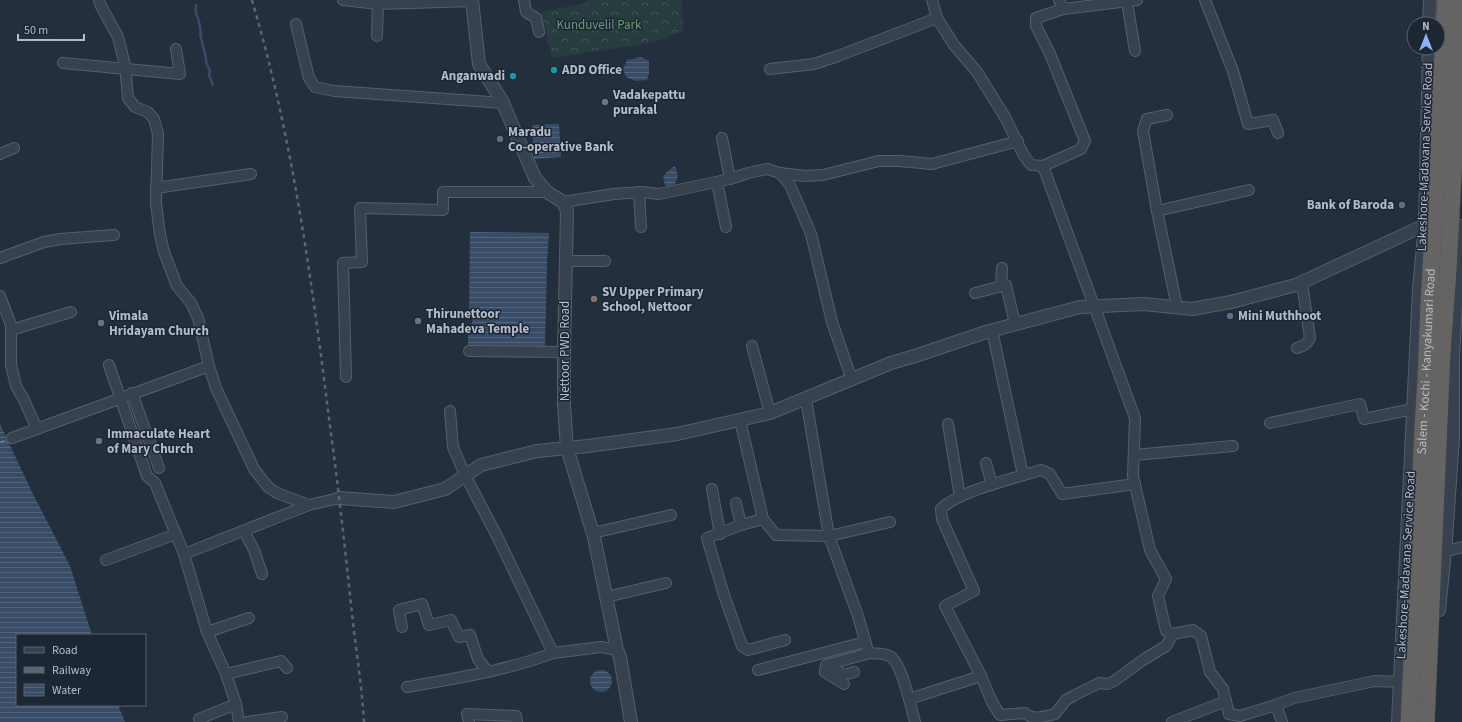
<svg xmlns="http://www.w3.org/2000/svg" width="1462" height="722" font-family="'Source Sans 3',sans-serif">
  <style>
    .forest { fill: url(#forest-crowns) }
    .water { fill: url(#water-rules) }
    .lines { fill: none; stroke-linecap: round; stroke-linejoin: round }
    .stream { stroke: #394c67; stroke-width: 2.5 }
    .ferry { stroke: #7c92b1; stroke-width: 1; stroke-dasharray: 5 4; stroke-linecap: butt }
    .minor-casing { stroke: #565f6c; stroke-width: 12 }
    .tertiary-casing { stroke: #565f6c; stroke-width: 14 }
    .trunk-casing { stroke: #434c59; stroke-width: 18 }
    .minor { stroke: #38414e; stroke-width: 10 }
    .tertiary { stroke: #38414e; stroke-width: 12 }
    .trunk { stroke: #656462; stroke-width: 17 }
    .rail { stroke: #5a6575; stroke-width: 2.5; stroke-dasharray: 4 4; stroke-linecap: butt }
    .culture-dot { fill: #0f9aa8; stroke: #1d2633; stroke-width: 1.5 }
    .worship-dot { fill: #6b7280; stroke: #1d2633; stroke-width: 1.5 }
    .service-dot { fill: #5c6f8a; stroke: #1d2633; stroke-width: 1.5 }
    .education-dot { fill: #8d6e63; stroke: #1d2633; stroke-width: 1.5 }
    .labels { text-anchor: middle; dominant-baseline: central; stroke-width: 3; stroke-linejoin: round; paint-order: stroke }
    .park-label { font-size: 13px; fill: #6b9a76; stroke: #1d2633 }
    .poi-label { font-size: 13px; font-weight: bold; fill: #b4bcc9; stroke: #1d2633; text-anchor: start }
    .street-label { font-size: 13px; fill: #b4bcc9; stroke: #1d2633 }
  </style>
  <defs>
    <pattern id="forest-crowns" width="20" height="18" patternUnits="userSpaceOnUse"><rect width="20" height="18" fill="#263c3f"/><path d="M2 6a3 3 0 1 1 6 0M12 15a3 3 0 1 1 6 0" fill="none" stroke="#435659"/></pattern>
    <pattern id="water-rules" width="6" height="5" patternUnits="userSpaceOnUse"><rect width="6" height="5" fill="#394c67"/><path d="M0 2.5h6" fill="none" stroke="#53647b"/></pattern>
  </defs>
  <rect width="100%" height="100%" fill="#242f3e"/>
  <path class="forest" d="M587 0H682L683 31 655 42 552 58 541 12 587 3Z"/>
  <g class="water">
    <path d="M641 57 649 61V73L647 80 636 81 626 77 623 69 627 60Z"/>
    <path d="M559 124 561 157 534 159 532 125Z"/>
    <path d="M675 166 678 176 675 184 667 187C659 176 666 172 675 166Z"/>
    <path d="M470 232 549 233 547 262 545 349 468 346V335L472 334V315H469Z"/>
    <path d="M0 424 31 490 70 566 92 635H17V705H118L125 722H0Z"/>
    <circle cx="601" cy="681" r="11"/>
  </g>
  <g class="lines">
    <path class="stream" d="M196 5C194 15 198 14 199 22 200 26 200 29 201 33L200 34 206 58V62L210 71 209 75 213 85"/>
    <path class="ferry" d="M0 442 7 440"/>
    <defs>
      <g id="minor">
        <path d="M99 0 101 6 118 37 125 65 128 98 135 107 148 112 154 119 158 134 156 203 160 235 164 252 177 286 191 303 198 318 209 366 216 388 254 469 268 487 277 493 309 505"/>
        <path d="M343 0 378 4 472 1"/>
        <path d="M524 0 526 12 536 18 539 32"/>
        <path d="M932 0 937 18 954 45 977 72 1005 117 1023 154 1031 165 1043 166"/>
        <path d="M1059 0 1063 9"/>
        <path d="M1137 0 1063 9 1036 18V26L1050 54 1085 141 1081 149 1043 166 1135 418 1133 476 1150 550 1166 579 1158 596 1166 631 1173 634 1193 630 1201 636 1210 672 1223 689 1229 714 1240 716 1276 705 1294 698 1375 681 1400 682"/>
        <path d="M1205 0 1233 71 1248 124 1273 120 1278 133"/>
        <path d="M1127 2 1135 51"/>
        <path d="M296 24 309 78 315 87 334 91 504 103"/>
        <path d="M377 36 378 4"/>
        <path d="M63 63 180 74 176 49"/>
        <path d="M770 69 814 64 838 56 937 18"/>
        <path d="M1167 115 1147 119 1143 131 1157 211 1177 307"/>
        <path d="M722 138 730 179"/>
        <path d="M0 154 14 148"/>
        <path d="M780 173 790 185 811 234 832 322 852 380"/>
        <path d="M717 182 726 227"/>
        <path d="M156 188 251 174"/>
        <path d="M639 192 641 227"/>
        <path d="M563 202 614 194 642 192 659 194 730 179 748 173 767 169 780 173 805 176 823 175 879 161H899L932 164 1018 141"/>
        <path d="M1157 211 1249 190"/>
        <path d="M0 258 44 242 60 239 114 235"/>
        <path d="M566 261H605"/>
        <path d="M1001 286 1002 268"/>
        <path d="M975 293 1006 285 1015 324"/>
        <path d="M0 296 11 325V365L16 386 23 398 37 429"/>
        <path d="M11 330 71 312"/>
        <path d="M992 330 1023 475"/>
        <path d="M752 346 770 413"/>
        <path d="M1297 348C1304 346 1307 344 1310 338L1302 283"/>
        <path d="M469 351 564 352"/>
        <path d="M109 365 147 476 155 483 184 554"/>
        <path d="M346 377 343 263 362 262 360 208 443 210V192H547"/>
        <path d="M132 393 159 468"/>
        <path d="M806 399 829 536 858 616 868 651 870 653C877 654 886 653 891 657 902 664 911 708 915 722"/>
        <path d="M450 411 453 447 465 475 498 538 553 653 601 647 617 650"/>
        <path d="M740 420 763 519 776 535 829 536 890 522"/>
        <path d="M1270 423 1360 404 1364 419 1413 409"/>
        <path d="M948 424 960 497"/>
        <path d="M12 438 209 366"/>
        <path d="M1134 455 1233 446"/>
        <path d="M986 463 992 485"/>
        <path d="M712 489 720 534"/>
        <path d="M736 503 741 525"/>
        <path d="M763 519 741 525 707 538 724 595 742 646 748 650 785 640"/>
        <path d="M244 531 254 550 262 574"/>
        <path d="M593 533 671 515"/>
        <path d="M1444 552 1462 547"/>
        <path d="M106 560 176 534"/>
        <path d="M606 597 666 583"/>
        <path d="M402 627 399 610 422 604 429 625 451 620 459 637 470 635 478 659 488 672"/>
        <path d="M207 632 249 618"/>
        <path d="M829 664 843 675 854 672"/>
        <path d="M758 670 865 642"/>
        <path d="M226 674 281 661 287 668"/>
        <path d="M981 676 945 606 974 591 942 519 941 509C959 491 1015 478 1041 470L1050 474 1062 494 1135 484"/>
        <path d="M844 684 825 672 826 665 870 653"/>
        <path d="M407 687C456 678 506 671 553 653"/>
        <path d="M909 699 981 676 992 702 1000 715 1025 713C1033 721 1046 716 1055 714L1066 700 1075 695 1099 683 1108 684 1114 681 1143 660 1166 646 1173 634"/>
        <path d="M1276 705 1282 722"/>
        <path d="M199 719 236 704"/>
        <path d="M239 722 236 704 226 674 207 632 184 554 309 505 339 498"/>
        <path d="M247 722 282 717"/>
        <path d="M469 722 467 714 516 716 517 722"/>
        <path d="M1172 722 1226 701"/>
      </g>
      <g id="tertiary">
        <path d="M472 0 479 64 502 101 535 178 547 192 563 202 567 211 564 352V405L567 448 594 537 617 650 620 657 631 722"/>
        <path d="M1429 24 1430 0"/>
        <path d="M339 498 394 502 445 489 481 465 537 451 588 446 677 434 770 413 891 363 915 356 986 332 1080 307 1144 304 1192 309 1231 302 1296 285 1425 225"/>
        <path d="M1439 610 1446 540 1453 436V357L1457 286 1462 226"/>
        <path d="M1398 722 1419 289 1425 225 1429 48"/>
      </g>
      <g id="trunk">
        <path id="s1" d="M1409 722 1423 427 1426 378 1429 303 1446 0"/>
        <path d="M1426 722 1442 353 1448 270 1462 0"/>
      </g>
    </defs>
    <use href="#minor" class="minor-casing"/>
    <use href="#tertiary" class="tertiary-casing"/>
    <use href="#trunk" class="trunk-casing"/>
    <use href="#minor" class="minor"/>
    <use href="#tertiary" class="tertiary"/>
    <use href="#trunk" class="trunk"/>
    <path class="rail" d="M252 0C293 139 312 283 330 426 339 492 346 558 353 623 357 656 362 689 364 722"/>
  </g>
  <g class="culture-dot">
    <circle cx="554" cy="70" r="4"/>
    <circle cx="513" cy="76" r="4"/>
  </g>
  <g class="worship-dot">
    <circle cx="605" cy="102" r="4"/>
    <circle cx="418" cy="321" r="4"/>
    <circle cx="101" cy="323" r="4"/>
    <circle cx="99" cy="441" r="4"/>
  </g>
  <g class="service-dot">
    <circle cx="500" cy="139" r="4"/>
    <circle cx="1402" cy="205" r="4"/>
    <circle cx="1230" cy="316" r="4"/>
  </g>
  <circle class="education-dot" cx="594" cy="299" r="4"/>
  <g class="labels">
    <g class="park-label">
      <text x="599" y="25">Kunduvelil Park</text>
    </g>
    <g class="poi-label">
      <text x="562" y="70">ADD Office</text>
      <text x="505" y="76" text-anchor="end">Anganwadi</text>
      <text x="613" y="95">Vadakepattu<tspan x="613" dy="15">purakal</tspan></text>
      <text x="508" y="132">Maradu<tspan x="508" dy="15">Co-operative Bank</tspan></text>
      <text x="1394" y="205" text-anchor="end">Bank of Baroda</text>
      <text x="602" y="292">SV Upper Primary<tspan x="602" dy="15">School, Nettoor</tspan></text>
      <text x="426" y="314">Thirunettoor<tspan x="426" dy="15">Mahadeva Temple</tspan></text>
      <text x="109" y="316">Vimala<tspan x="109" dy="15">Hridayam Church</tspan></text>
      <text x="1238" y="316">Mini Muthhoot</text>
      <text x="107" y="434">Immaculate Heart<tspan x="107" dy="15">of Mary Church</tspan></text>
    </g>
    <g class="street-label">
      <text transform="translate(1425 157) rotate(-88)">Lakeshore-Madavana Service Road</text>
      <text transform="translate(565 351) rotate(-90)">Nettoor PWD Road</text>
      <text stroke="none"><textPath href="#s1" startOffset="361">Salem - Kochi - Kanyakumari Road</textPath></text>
      <text transform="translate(1406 565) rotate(-87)">Lakeshore-Madavana Service Road</text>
    </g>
  </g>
  <rect x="16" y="634" width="130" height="72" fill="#1d2633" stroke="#59626f"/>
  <rect x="24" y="647" width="20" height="6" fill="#38414e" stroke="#59626f"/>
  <text x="52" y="654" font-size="12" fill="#b4bcc9">Road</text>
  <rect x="24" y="667" width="20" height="6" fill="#5a6575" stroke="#59626f"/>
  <text x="52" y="674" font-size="12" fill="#b4bcc9">Railway</text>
  <rect x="24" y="684" width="20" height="12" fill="url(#water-rules)" stroke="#59626f"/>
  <text x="52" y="694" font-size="12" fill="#b4bcc9">Water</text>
  <g transform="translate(1426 36)"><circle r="19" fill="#1d2633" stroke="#59626f"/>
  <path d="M0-3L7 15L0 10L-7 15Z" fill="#8ab4f8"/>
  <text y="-6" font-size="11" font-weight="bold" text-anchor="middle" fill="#b4bcc9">N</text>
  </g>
  <path d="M18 34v6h66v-6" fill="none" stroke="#b4bcc9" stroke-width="2"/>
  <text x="24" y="34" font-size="12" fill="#b4bcc9" stroke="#1d2633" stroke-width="3" paint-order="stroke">50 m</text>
</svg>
